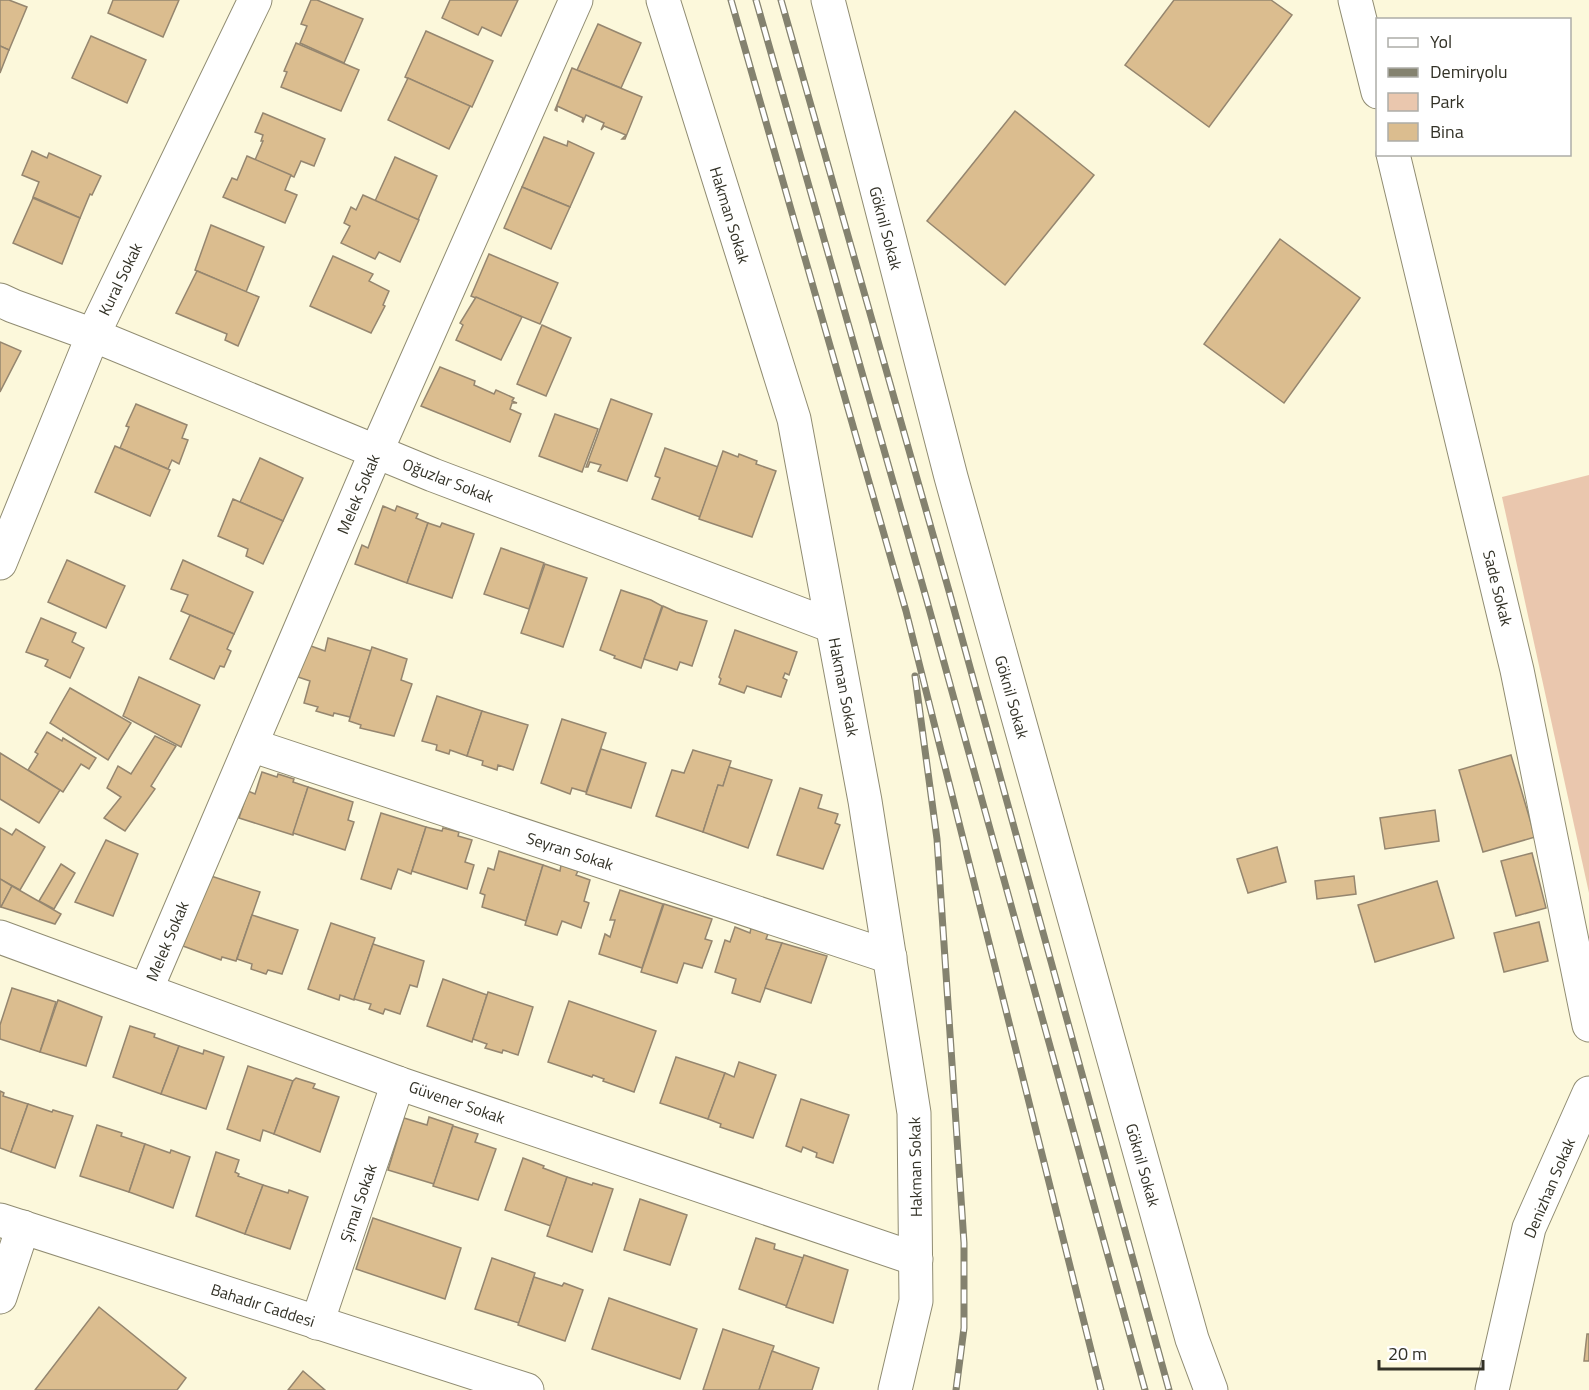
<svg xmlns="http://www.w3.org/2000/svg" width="1589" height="1390" font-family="'Titillium Web',sans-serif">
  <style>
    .park { fill: #eac7ae }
    .building { fill: #dbbd8f; stroke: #95866f; stroke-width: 1.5 }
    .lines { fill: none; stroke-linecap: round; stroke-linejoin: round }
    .minor-casing { stroke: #908c72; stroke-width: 35 }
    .minor { stroke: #fff; stroke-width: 33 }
    .rail-casing { stroke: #84826f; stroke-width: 7 }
    .rail { stroke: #fff; stroke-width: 4.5; stroke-dasharray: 14; stroke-linecap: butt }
    .labels { text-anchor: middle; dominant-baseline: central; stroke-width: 6; stroke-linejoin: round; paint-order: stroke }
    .street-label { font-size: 16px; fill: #323126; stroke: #fff }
  </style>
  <rect width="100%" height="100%" fill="#fcf8db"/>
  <path class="park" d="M1589 475V893L1502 497Z"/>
  <g class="building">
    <path d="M0 0H9L27 7 9 50 0 46Z"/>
    <path d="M113 0H179L163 37 108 13Z"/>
    <path d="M311 0H317L363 19 344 63 300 43 307 26 301 24Z"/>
    <path d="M450 0H518L501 36 482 27 478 35 442 18Z"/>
    <path d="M1174 0H1271L1292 15 1209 127 1125 65Z"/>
    <path d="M598 24 641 43 621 88 577 70Z"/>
    <path d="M426 31 493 61 472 107 405 77Z"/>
    <path d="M91 36 146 60 127 103 72 78Z"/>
    <path d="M296 43 359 70 341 111 281 87 287 72 284 71Z"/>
    <path d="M0 46 9 50 0 73Z"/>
    <path d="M572 68 642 97 625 139H622L626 135 604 126 601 130 604 123 586 115 583 122 582 121 583 118 557 106V111L555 110Z"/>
    <path d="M408 78 470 106 449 149 388 120Z"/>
    <path d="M1015 111 1094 175 1005 285 927 221Z"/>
    <path d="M263 113 325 139 314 166 301 161 294 177 255 160 263 141H261L263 135 255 132Z"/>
    <path d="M544 137 567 146 568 141 594 153 570 207 522 187Z"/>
    <path d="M32 151 47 158 49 153 101 176 92 195 90 194 80 218 33 197 39 182 22 175Z"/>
    <path d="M247 156 291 175 285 190 297 195 285 223 223 197 232 178 237 180Z"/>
    <path d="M395 157 437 176 418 220 375 201Z"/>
    <path d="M522 187 570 207 551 249 504 228Z"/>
    <path d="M363 195 419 220 400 262 379 252 375 259 341 243 350 226 344 223 351 207 356 210Z"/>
    <path d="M33 198 80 218 62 264 13 243Z"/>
    <path d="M211 225 264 247 246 292 195 270Z"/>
    <path d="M1280 239 1360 298 1284 403 1204 344Z"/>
    <path d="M489 254 558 283 540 324 471 296Z"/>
    <path d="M333 256 373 274 369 281 389 291 383 305 385 306 371 333 310 306Z"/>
    <path d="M197 271 259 297 238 346 225 340 227 334 176 313Z"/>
    <path d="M476 297 522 317 501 360 456 340 463 325 460 323Z"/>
    <path d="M542 325 571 338 546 396 517 384Z"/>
    <path d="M0 342 21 351 0 392Z"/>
    <path d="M440 367 475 381 474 385 494 394 496 390 514 398 512 401 517 403H512L510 409 521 414 510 442 421 406Z"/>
    <path d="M611 399 652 414 627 481 598 471 601 465 590 462 588 467H586Z"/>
    <path d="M136 404 187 425 182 438 188 440 179 464 172 460 168 469 120 448 129 427 126 426Z"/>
    <path d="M555 414 598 429 582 472 539 456Z"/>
    <path d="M115 446 170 470 150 516 95 492Z"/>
    <path d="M665 448 718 467 700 517 652 499 660 478 655 476Z"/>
    <path d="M723 451 738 457 739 454 757 461 756 464 776 471 752 537 699 519Z"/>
    <path d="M260 458 303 478 283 521 240 502Z"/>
    <path d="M233 499 283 521 263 564 246 556 248 549 218 536Z"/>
    <path d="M383 506 395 511 397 506 418 514 416 518 428 523 407 583 355 564 362 545 368 548Z"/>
    <path d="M428 523 440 527 442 523 474 534 452 598 407 583Z"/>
    <path d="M501 548 544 563 529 609 484 594Z"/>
    <path d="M67 560 125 586 106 628 48 602Z"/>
    <path d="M183 560 253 592 234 634 181 611 188 595 171 589Z"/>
    <path d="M545 564 587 578 563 647 521 633Z"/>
    <path d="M621 590 651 600 662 606 641 668 614 658 615 656 600 650Z"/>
    <path d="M663 606 676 612 707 621 692 666 680 662 677 670 644 659Z"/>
    <path d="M190 615 234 634 227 649 231 651 224 667 220 666 214 679 170 659Z"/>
    <path d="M41 618 76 633 72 642 84 648 70 678 45 666 48 660 26 652Z"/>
    <path d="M735 630 797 652 789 675 785 673 783 678 787 680 781 697 747 686 744 693 719 684 721 679 719 677Z"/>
    <path d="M328 638 371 651 350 717 334 713 333 716 316 711 318 707 304 703 310 681 298 677 308 645 325 651Z"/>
    <path d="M372 647 407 659 401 680 412 684 394 736 360 728 361 725 349 721Z"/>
    <path d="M139 677 200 705 181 747 123 716Z"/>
    <path d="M70 688 131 723 108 760 50 723Z"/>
    <path d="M437 696 482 711 467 756 450 750 449 754 436 750 437 745 422 741Z"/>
    <path d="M482 711 528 725 513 770 498 765 497 770 482 765 483 761 467 756Z"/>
    <path d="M562 719 606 733 586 792 572 788 570 794 541 783Z"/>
    <path d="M47 732 62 741 63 738 96 758 89 769 81 764 63 792 28 770 38 754 35 752Z"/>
    <path d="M155 736 176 746 151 786 155 789 125 831 104 818 121 797 107 788 118 766 131 774Z"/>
    <path d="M601 749 646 763 631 808 586 794Z"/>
    <path d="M693 750 731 761 723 786 718 785 703 832 656 816 672 770 684 773Z"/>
    <path d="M0 753 60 790 39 823 0 799Z"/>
    <path d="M1511 755 1535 837 1483 852 1459 770Z"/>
    <path d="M729 767 772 780 748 848 703 832 718 785 723 786Z"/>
    <path d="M262 772 277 777 278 774 294 779 293 782 308 787 293 835 239 818 248 791 255 794Z"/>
    <path d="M308 787 353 802 348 820 354 822 345 850 293 833Z"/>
    <path d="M800 788 822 795 818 808 838 814 835 823 840 825 823 869 777 855Z"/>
    <path d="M1435 810 1439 841 1385 849 1380 818Z"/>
    <path d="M381 813 426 827 411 874 398 869 391 889 361 879Z"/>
    <path d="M426 827 442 831 443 828 459 832 458 836 472 840 465 862 474 865 467 889 412 871Z"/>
    <path d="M0 828 12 835 16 829 45 847 20 890 0 879Z"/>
    <path d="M106 840 138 854 113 916 75 902Z"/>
    <path d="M1277 847 1286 882 1248 893 1237 859Z"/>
    <path d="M499 851 543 865 526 921 482 907 485 895 480 893 488 868 494 870Z"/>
    <path d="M1532 853 1546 908 1516 916 1501 861Z"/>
    <path d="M61 864 75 873 54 909 39 901Z"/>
    <path d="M543 865 560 871 561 865 578 871 576 875 590 880 584 901 589 903 581 928 562 921 557 935 525 925Z"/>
    <path d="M208 875 260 892 236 961 222 957 221 960 183 946Z"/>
    <path d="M1354 876 1356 894 1317 899 1315 881Z"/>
    <path d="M0 879 12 886 1 907 0 906Z"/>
    <path d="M1437 881 1454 938 1375 962 1358 905Z"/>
    <path d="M12 886 61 914 55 924 1 907Z"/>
    <path d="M620 890 663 904 642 968 599 954 605 934 610 937 615 920H610Z"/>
    <path d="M664 904 712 919 705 939 712 941 702 968 684 963 677 983 641 972Z"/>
    <path d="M252 915 298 930 282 974 268 970 266 974 251 969 252 964 237 959Z"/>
    <path d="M1539 922 1548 961 1504 972 1494 933Z"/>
    <path d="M331 923 375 938 354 1000 340 995 339 1000 308 989Z"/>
    <path d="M735 927 750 933 751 928 768 934 766 939 782 943 760 1002 732 993 736 979 715 972 725 940 730 942Z"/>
    <path d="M782 943 827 956 811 1003 765 988Z"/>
    <path d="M373 944 424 961 417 987 410 985 400 1014 385 1009 383 1014 369 1009 371 1004 354 999Z"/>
    <path d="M443 979 487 995 472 1042 427 1026Z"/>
    <path d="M12 988 56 1002 40 1052 0 1039V1025Z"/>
    <path d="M488 992 533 1007 518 1055 503 1050 502 1053 485 1048 487 1044 473 1039Z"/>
    <path d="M58 1000 102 1017 86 1066 40 1052Z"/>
    <path d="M569 1001 656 1031 634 1092 603 1081 604 1079 593 1075 592 1077 548 1062Z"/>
    <path d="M130 1026 155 1034 154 1037 179 1046 161 1094 113 1077Z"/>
    <path d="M179 1046 203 1054 204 1050 224 1057 206 1109 161 1094Z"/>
    <path d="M676 1057 725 1073 708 1119 660 1103Z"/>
    <path d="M739 1062 776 1075 753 1138 720 1127 721 1124 708 1119 725 1073 734 1077Z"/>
    <path d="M248 1066 293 1081 274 1134 263 1130 260 1141 227 1129Z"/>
    <path d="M296 1078 315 1084 313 1088 339 1097 320 1152 274 1134 293 1081Z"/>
    <path d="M0 1091 4 1093 3 1096 28 1104 11 1152 0 1148Z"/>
    <path d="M801 1099 849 1115 833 1163 816 1157 817 1153 803 1147 801 1152 786 1146Z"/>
    <path d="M28 1104 52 1112 53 1110 73 1116 55 1168 11 1152Z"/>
    <path d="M429 1117 453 1125 434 1184 388 1170 404 1118 427 1125Z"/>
    <path d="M97 1125 122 1133 121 1136 145 1144 129 1192 80 1176Z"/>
    <path d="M453 1126 478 1134 475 1142 496 1149 478 1200 433 1186Z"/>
    <path d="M145 1144 170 1153 171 1150 190 1157 173 1208 129 1192Z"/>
    <path d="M216 1152 239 1160 235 1172 239 1174 238 1176 263 1185 245 1234 196 1216Z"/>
    <path d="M523 1158 544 1166 543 1168 567 1177 551 1226 505 1210Z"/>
    <path d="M567 1177 592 1185 593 1183 613 1189 592 1252 547 1236Z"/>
    <path d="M263 1185 288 1193 289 1190 308 1197 290 1249 245 1234Z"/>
    <path d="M640 1199 687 1215 670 1265 624 1250Z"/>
    <path d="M373 1218 461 1248 445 1299 356 1269Z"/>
    <path d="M756 1238 775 1244 774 1249 803 1258 787 1306 739 1289Z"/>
    <path d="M804 1255 848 1270 833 1323 786 1307Z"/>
    <path d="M492 1258 535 1273 519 1323 475 1309Z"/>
    <path d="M534 1277 562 1286 564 1283 583 1290 565 1341 518 1325Z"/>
    <path d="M609 1298 697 1329 680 1379 592 1349Z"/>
    <path d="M99 1307 186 1378 177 1390H35Z"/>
    <path d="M723 1329 774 1346 759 1390H703Z"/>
    <path d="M1587 1334H1589V1361H1584Z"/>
    <path d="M772 1351 819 1368 812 1390H759Z"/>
    <path d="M303 1371 325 1390H288Z"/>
  </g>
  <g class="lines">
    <defs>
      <g id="minor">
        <path d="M663 0 794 419 865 801 914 1113 916 1301 895 1390"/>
        <path d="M828 0 951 477 1192 1339 1211 1390"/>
        <path d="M1355 0 1378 92"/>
        <path d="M1393 154 1517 670 1589 1025"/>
        <path d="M0 300 13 306 93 335 433 475 832 626"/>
        <path d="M0 563 93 335 255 0"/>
        <path d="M251 745 890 957"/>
        <path d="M0 937 398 1083 916 1259"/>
        <path d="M146 990 376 452 576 0"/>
        <path d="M0 1220 527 1390"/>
        <path d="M0 1297 23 1227"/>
        <path d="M317 1323 398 1083"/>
        <path d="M1492 1390 1529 1228 1589 1093"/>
      </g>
    </defs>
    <use href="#minor" class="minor-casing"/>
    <use href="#minor" class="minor"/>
    <defs>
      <g id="rail">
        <path d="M731 0 906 611 1101 1390"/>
        <path d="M756 0 927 601 1145 1390"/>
        <path d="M781 0 949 591 1169 1390"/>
        <path d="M915 676 937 839 964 1243V1328L956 1390"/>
      </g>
    </defs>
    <use href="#rail" class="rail-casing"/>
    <use href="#rail" class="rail"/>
  </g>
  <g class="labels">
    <g class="street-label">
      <text transform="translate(730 215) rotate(73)">Hakman Sokak</text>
      <text transform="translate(886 228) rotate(75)">Göknil Sokak</text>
      <text transform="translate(120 279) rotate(-64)">Kural Sokak</text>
      <text transform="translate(448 480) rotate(21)">Oğuzlar Sokak</text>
      <text transform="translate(358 494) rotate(-67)">Melek Sokak</text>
      <text transform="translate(1498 588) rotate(76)">Sade Sokak</text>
      <text transform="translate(844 687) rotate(79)">Hakman Sokak</text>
      <text transform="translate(1012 697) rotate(74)">Göknil Sokak</text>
      <text transform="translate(570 851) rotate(18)">Seyran Sokak</text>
      <text transform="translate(167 941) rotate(-67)">Melek Sokak</text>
      <text transform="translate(457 1102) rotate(19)">Güvener Sokak</text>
      <text transform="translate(1143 1165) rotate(74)">Göknil Sokak</text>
      <text transform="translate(915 1167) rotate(-91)">Hakman Sokak</text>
      <text transform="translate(1549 1188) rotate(-67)">Denizhan Sokak</text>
      <text transform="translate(358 1203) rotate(-71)">Şimal Sokak</text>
      <text transform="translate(263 1305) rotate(18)">Bahadır Caddesi</text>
    </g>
  </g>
  <rect x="1376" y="18" width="195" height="138" fill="#ffffff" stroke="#adada8" stroke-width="1.5"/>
  <rect x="1388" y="38" width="30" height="9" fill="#ffffff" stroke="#adada8" stroke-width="1.5"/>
  <text x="1430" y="48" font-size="18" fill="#323126">Yol</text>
  <rect x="1388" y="68" width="30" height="9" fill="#84826f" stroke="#adada8" stroke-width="1.5"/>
  <text x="1430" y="78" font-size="18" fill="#323126">Demiryolu</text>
  <rect x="1388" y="93" width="30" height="18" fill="#eac7ae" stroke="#adada8" stroke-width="1.5"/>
  <text x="1430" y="108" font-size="18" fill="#323126">Park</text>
  <rect x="1388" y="123" width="30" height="18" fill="#dbbd8f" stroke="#adada8" stroke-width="1.5"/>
  <text x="1430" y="138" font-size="18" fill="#323126">Bina</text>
  <path d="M1379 1360v9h104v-9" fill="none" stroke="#323126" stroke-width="3"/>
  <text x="1388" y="1360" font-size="18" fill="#323126" stroke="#ffffff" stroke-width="4.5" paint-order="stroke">20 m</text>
</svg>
